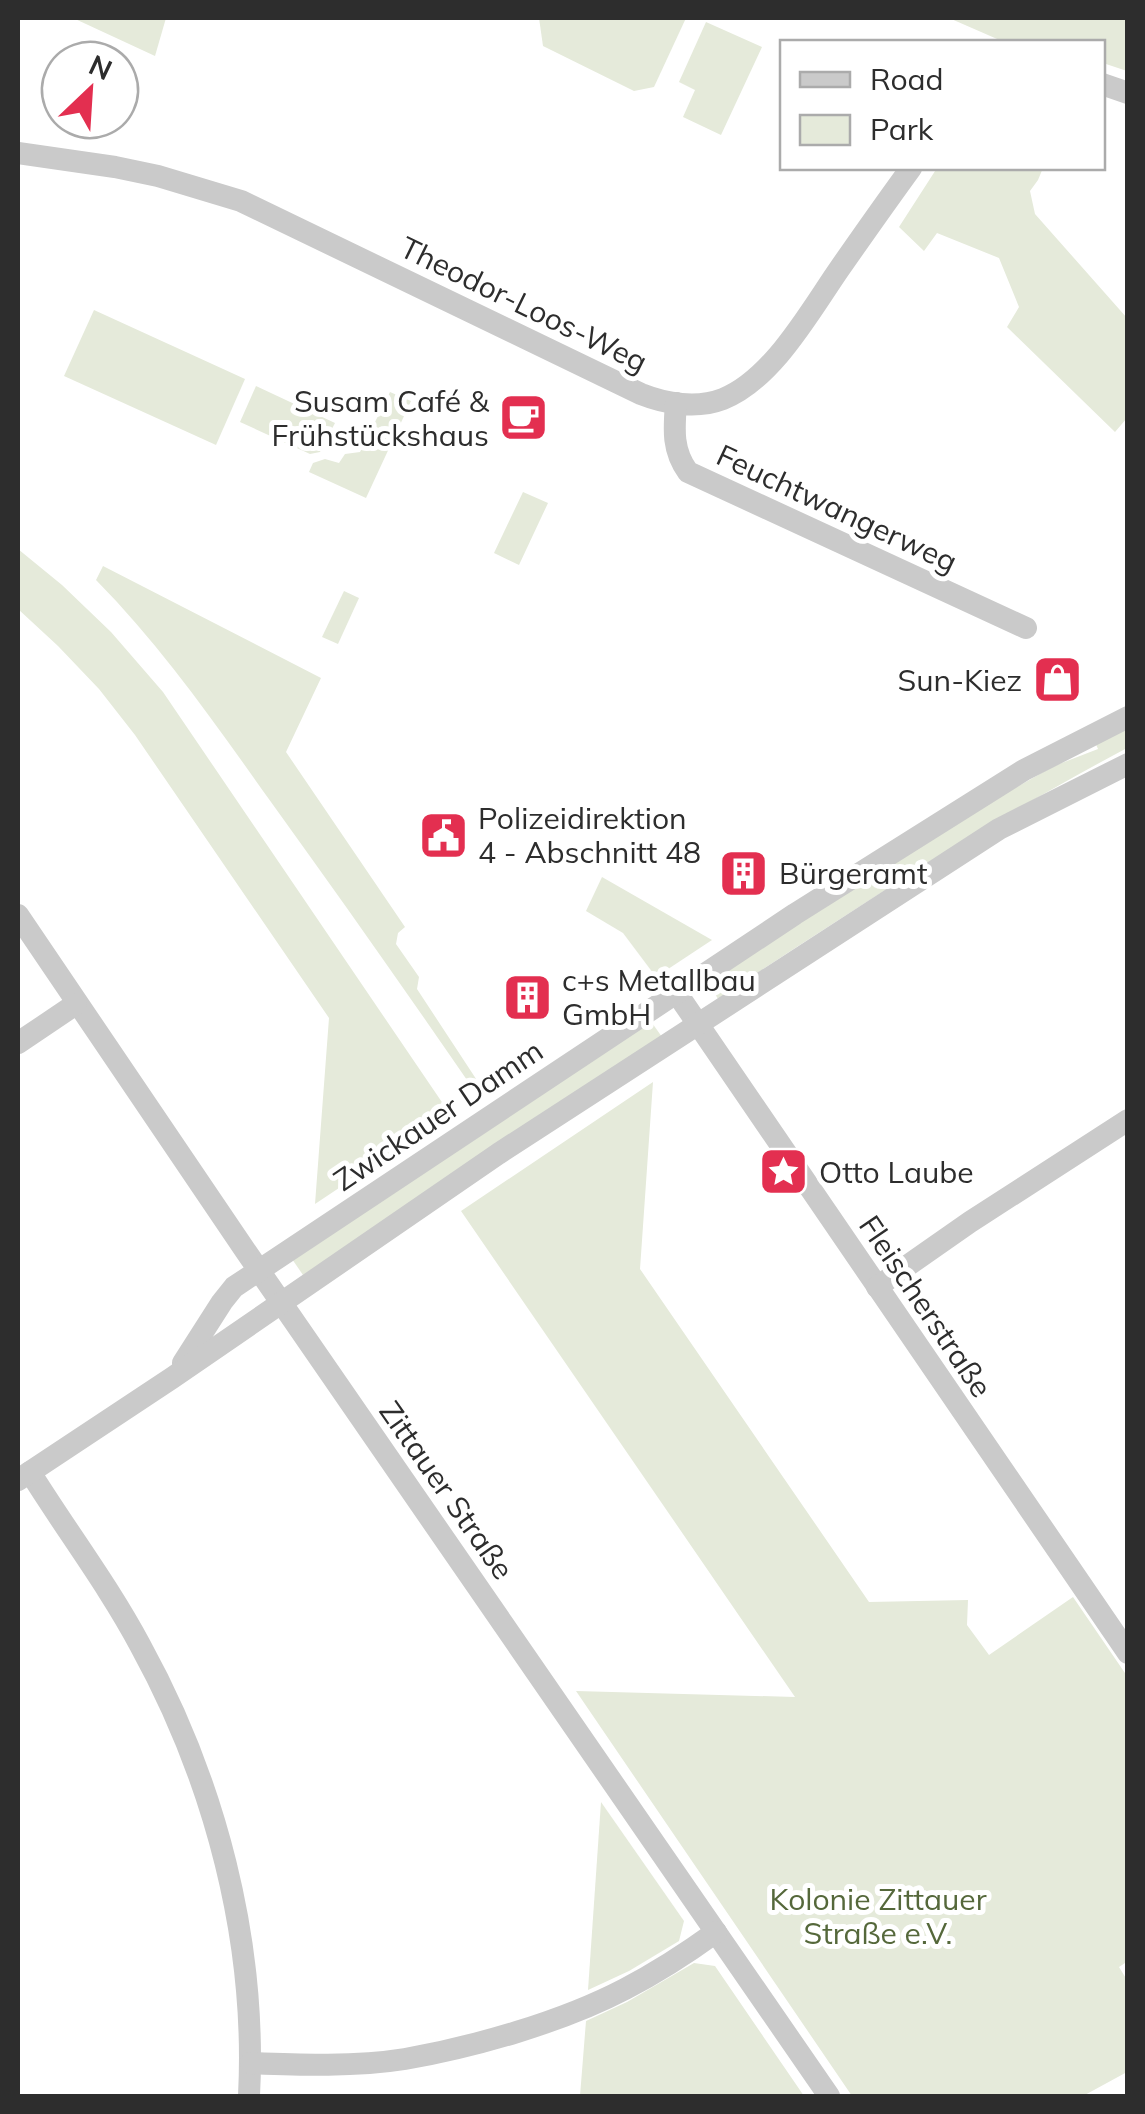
<svg xmlns="http://www.w3.org/2000/svg" width="1145" height="2114" font-family="Mulish,sans-serif">
  <style>
    .green { fill: #e5eada }
    .lines { fill: none; stroke-linecap: round; stroke-linejoin: round }
    .minor { stroke: #cacaca; stroke-width: 22 }
    .labels { text-anchor: middle; dominant-baseline: central; stroke-width: 10; stroke-linejoin: round; paint-order: stroke }
    .street-label { font-size: 30px; fill: #2d2d2d; stroke: #fff }
    .poi-label { font-size: 30px; fill: #2d2d2d; stroke: #fff; text-anchor: start }
    .park-label { font-size: 30px; fill: #55683b; stroke: #fff }
  </style>
  <rect width="100%" height="100%" fill="#fff"/>
  <g class="green">
    <path d="M73 18H166L155 56Z"/>
    <path d="M539 18H686L654 87 634 91 543 46Z"/>
    <path d="M949 18H1127V71L1103 63 1102 42H1004Z"/>
    <path d="M706 22 762 47 721 135 683 117 695 90 679 82Z"/>
    <path d="M937 168H1043L1038 180 1030 191 1035 214 1127 318V418L1115 432 1007 327 1019 307 999 258 937 233 924 251 899 227Z"/>
    <path d="M94 310 245 379 216 445 64 376Z"/>
    <path d="M256 386 335 423 320 452 310 454 240 422Z"/>
    <path d="M390 392 411 401 366 498 309 472 313 463 325 459 339 463 345 454 360 452Z"/>
    <path d="M523 492 548 503 519 565 494 553Z"/>
    <path d="M18 549 62 585 111 632 163 692 450 1114 315 1204 329 1018 135 735 99 689 58 646 18 609Z"/>
    <path d="M103 566 321 678 286 752 405 927 398 933 396 944 419 977 417 989 484 1091 478 1096C410 997 341 899 271 802 216 725 163 648 96 580Z"/>
    <path d="M344 591 359 598 338 644 322 637Z"/>
    <path d="M1127 724V748C986 823 852 910 718 999L708 982 937 832 1054 766 1098 749 1095 742Z"/>
    <path d="M602 877 712 940 656 977 623 933 586 911Z"/>
    <path d="M650 1020 662 1037 303 1275 292 1259Z"/>
    <path d="M653 1082 640 1269 869 1602 968 1600 967 1625 989 1655 1073 1597 1127 1676 1128 1961 1119 1967 1127 1980V2072L1083 2096H852L576 1691 795 1697 461 1211Z"/>
    <path d="M601 1802 684 1921 679 1941 629 1971 588 1990Z"/>
    <path d="M694 1963 715 1966 804 2096H580L586 2021 627 2002Z"/>
  </g>
  <g class="lines">
    <g class="minor">
      <path d="M1102 84 1128 93"/>
      <path d="M18 153 115 167 158 176 241 201 641 394C666 404 697 409 723 399 773 379 810 311 840 268 863 235 887 201 911 168"/>
      <path d="M676 403C674 429 672 450 688 472L1026 628"/>
      <path d="M18 915 247 1253 829 2096"/>
      <path d="M676 992 1128 1653"/>
      <path d="M18 1043 76 1004"/>
      <path d="M877 1287 970 1222 1128 1120"/>
      <path d="M183 1363 222 1302 234 1287 795 914 1024 770 1128 717"/>
      <path d="M30 1472C66 1530 108 1585 140 1645 215 1781 257 1941 249 2096"/>
      <path d="M18 1480 172 1378 498 1154 999 829 1128 764"/>
      <path d="M251 2063C301 2065 355 2067 405 2059 474 2047 562 2022 625 1989 656 1973 687 1953 716 1932"/>
    </g>
  </g>
  <defs>
    <symbol id="cafe-square" viewBox="-11 -11 22 22"><rect x="-9" y="-9" width="18" height="18" rx="4" fill="#e32f50" stroke="#fff"/><path d="M-5.5-4.5H6V0H3Q3 3.5 0 3.5H-2.5Q-5.5 3.5-5.5 0ZM3-3.2v2h1.7v-2ZM-6 4.5H4V6H-6Z" fill="#fff"/></symbol>
    <symbol id="shop-square" viewBox="-11 -11 22 22"><rect x="-9" y="-9" width="18" height="18" rx="4" fill="#e32f50" stroke="#fff"/><path d="M-5-2.5h2.3a2.7 3.5 0 0 1 5.4 0H5L5.5 6h-11ZM-1.5-2.5h3a1.5 2.3 0 0 0-3 0Z" fill="#fff"/></symbol>
    <symbol id="civic-square" viewBox="-11 -11 22 22"><rect x="-9" y="-9" width="18" height="18" rx="4" fill="#e32f50" stroke="#fff"/><path d="M-.6-6.5H3V-4.5H.6V-3L4-1V1h2V6H-6V1h2V-1L-.6-3ZM-1.2 2.5V6h2.4V2.5Z" fill="#fff"/></symbol>
    <symbol id="building-square" viewBox="-11 -11 22 22"><rect x="-9" y="-9" width="18" height="18" rx="4" fill="#e32f50" stroke="#fff"/><path d="M-4-6H4V6H1V3H-1V6H-4ZM-2.5-4.3h1.7v1.8h-1.7ZM.8-4.3h1.7v1.8H.8ZM-2.5-1h1.7V.8h-1.7ZM.8-1h1.7V.8H.8Z" fill="#fff"/></symbol>
    <symbol id="sight-square" viewBox="-11 -11 22 22"><rect x="-9" y="-9" width="18" height="18" rx="4" fill="#e32f50" stroke="#fff"/><path d="M0-6L1.8-2.2L6-1.7L2.9 1.2L3.7 5.4L0 3.3L-3.7 5.4L-2.9 1.2L-6-1.7L-1.8-2.2Z" fill="#fff"/></symbol>
  </defs>
  <g fill-rule="evenodd">
    <use href="#cafe-square" x="496" y="390" width="55" height="55"/>
    <use href="#shop-square" x="1030" y="652" width="55" height="55"/>
    <use href="#civic-square" x="416" y="808" width="55" height="55"/>
    <use href="#building-square" x="716" y="846" width="55" height="55"/>
    <use href="#building-square" x="500" y="970" width="55" height="55"/>
    <use href="#sight-square" x="756" y="1144" width="55" height="55"/>
  </g>
  <g class="labels">
    <g class="street-label">
      <text transform="translate(524 304) rotate(26)">Theodor-Loos-Weg</text>
      <text transform="translate(837 508) rotate(25)">Feuchtwangerweg</text>
      <text transform="translate(438 1115) rotate(-34)">Zwickauer Damm</text>
      <text transform="translate(926 1306) rotate(56)">Fleischerstraße</text>
      <text transform="translate(447 1490) rotate(55)">Zittauer Straße</text>
    </g>
    <g class="poi-label">
      <text x="489" y="401" text-anchor="end">Susam Café &amp;<tspan x="489" dy="34">Frühstückshaus</tspan></text>
      <text x="1022" y="680" text-anchor="end">Sun-Kiez</text>
      <text x="478" y="818">Polizeidirektion<tspan x="478" dy="34">4 - Abschnitt 48</tspan></text>
      <text x="779" y="873">Bürgeramt</text>
      <text x="562" y="980">c+s Metallbau<tspan x="562" dy="34">GmbH</tspan></text>
      <text x="819" y="1172">Otto Laube</text>
    </g>
    <g class="park-label">
      <text x="878" y="1899">Kolonie Zittauer<tspan x="878" dy="34">Straße e.V.</tspan></text>
    </g>
  </g>
  <rect width="1145" height="2114" fill="none" stroke="#2d2d2d" stroke-width="40"/>
  <rect x="780" y="40" width="325" height="130" fill="#ffffff" stroke="#ababab" stroke-width="2.5"/>
  <rect x="800" y="72" width="50" height="15" fill="#cacaca" stroke="#ababab" stroke-width="2.5"/>
  <text x="870" y="90" font-size="30" fill="#2d2d2d">Road</text>
  <rect x="800" y="115" width="50" height="30" fill="#e5eada" stroke="#ababab" stroke-width="2.5"/>
  <text x="870" y="140" font-size="30" fill="#2d2d2d">Park</text>
  <g transform="translate(90 90) rotate(25)"><circle r="48" fill="#ffffff" stroke="#ababab" stroke-width="2.5"/>
  <path d="M0-8L18 38L0 25L-18 38Z" fill="#e32f50"/>
  <text y="-15" font-size="28" font-weight="bold" text-anchor="middle" fill="#2d2d2d">N</text>
  </g>
</svg>
